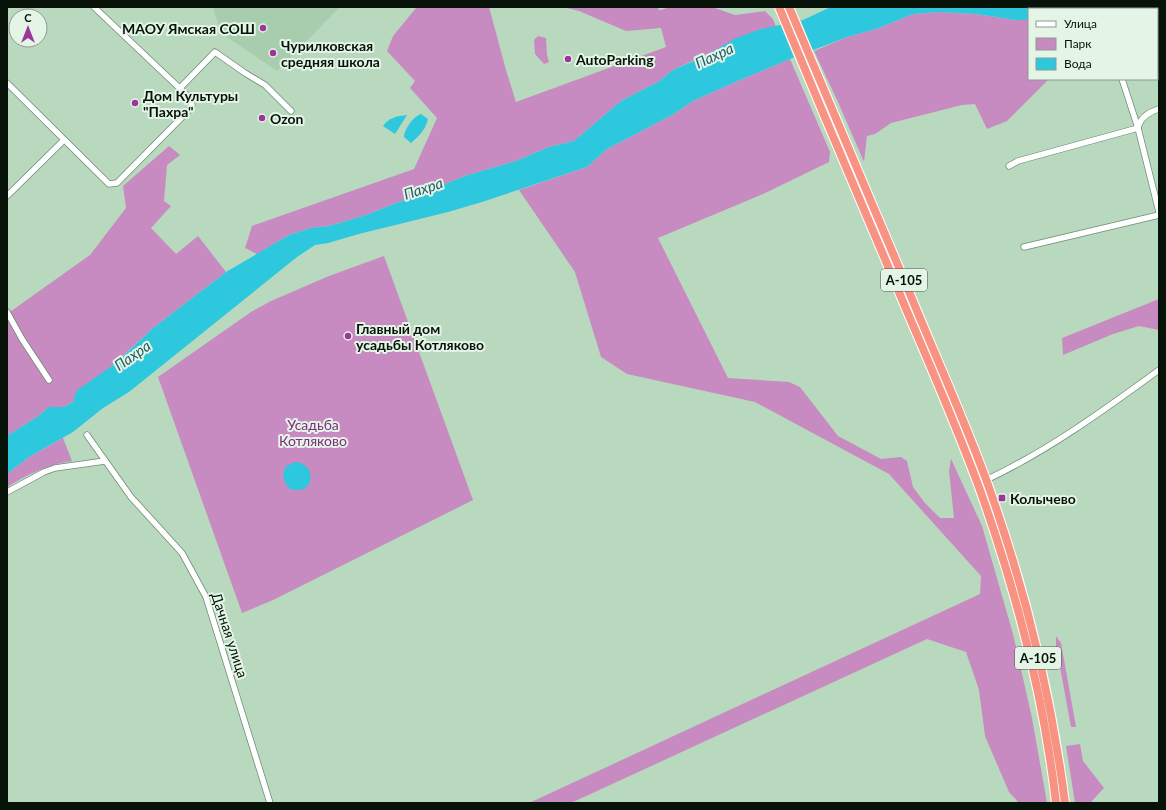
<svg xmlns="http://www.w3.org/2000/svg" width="1166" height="810" font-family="Lato,sans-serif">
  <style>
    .built { fill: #a7cdae }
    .green { fill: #c78bc1 }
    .water { fill: #2dc8de }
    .pier { fill: #b8d9bd }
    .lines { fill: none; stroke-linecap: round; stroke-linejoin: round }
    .minor-casing { stroke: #6d8c73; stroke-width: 7 }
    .highway-casing { stroke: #fff; stroke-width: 10 }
    .minor { stroke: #fff; stroke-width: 5.5 }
    .highway { stroke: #f89383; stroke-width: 8 }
    .poi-dot { fill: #9e3699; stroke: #e4f5e7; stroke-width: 1.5 }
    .labels { text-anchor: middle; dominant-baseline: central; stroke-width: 4; stroke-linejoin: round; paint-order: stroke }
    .shield { fill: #e4f5e7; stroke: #49574c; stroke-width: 1 }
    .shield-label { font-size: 13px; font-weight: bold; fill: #071309 }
    .poi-label { font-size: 14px; font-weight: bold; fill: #071309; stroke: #e4f5e7; text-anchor: start }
    .park-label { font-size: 14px; fill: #822c7d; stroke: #e4f5e7 }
    .street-label { font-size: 14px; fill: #071309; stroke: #e4f5e7 }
    .water-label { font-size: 15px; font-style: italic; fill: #235d67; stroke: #e4f5e7 }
  </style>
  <rect width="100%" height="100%" fill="#b8d9bd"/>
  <path class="built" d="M213 7H340L277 71 221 33Z"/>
  <g class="green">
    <path d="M426 7H489L506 70 516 102 666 47 661 28 626 31 579 11 563 7H658L659 10H661L667 8V7H712L735 15 765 11 773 19 776 27 761 29 673 70 658 82 621 101 574 141 549 147 516 161 468 175 366 215 329 226 311 228 289 235 257 254 245 248 252 226 414 169 437 118 410 88 415 81 387 51 393 36 416 8Z"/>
    <path d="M939 12 976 14 1016 20H1029V79H1049L1007 121 987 129 975 104 962 105 891 123 875 134 867 136 864 162 838 102 814 51 847 37 879 28 913 14Z"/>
    <path d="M538 36 546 38 547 55 549 62 544 64 535 54 534 40Z"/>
    <path d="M790 59 830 152 829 162 763 194 658 238 728 378 789 382 800 387 838 436 881 459 901 457 907 461 913 487 925 503 940 518H954L949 471 951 459 982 526 1013 634 1032 718 1047 803H1019L1009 792 985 736 979 690 966 652 927 639 571 803H529L980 594 981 576 889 474 755 402 627 374 601 357 575 272 519 190 587 167 607 149 672 115 693 101 733 83Z"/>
    <path d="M169 146 180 155 167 165 164 201 171 206 151 228 176 254 198 236 226 272 152 329 73 402 64 407H49L37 417 7 436V314L90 255 126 208 123 186Z"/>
    <path d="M384 256 473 500 273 600 242 613 158 377 251 312 271 301 329 276Z"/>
    <path d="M1159 299V330L1139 326 1113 334 1063 355 1062 338Z"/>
    <path d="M63 438 72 461C48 464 27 475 7 487V474L29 457Z"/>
    <path d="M1056 636 1061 643 1076 727H1071L1056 645Z"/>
    <path d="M1080 744 1083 761 1104 788 1090 803H1075L1066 746Z"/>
  </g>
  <g class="water">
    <path d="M831 7H1159L1152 9H1029V20H1016L976 14 939 12 913 14 879 28 847 37 790 59 733 83 693 101 672 115 607 149 587 167 482 202 448 212 359 234 328 243 315 245 297 257 129 392 103 408 73 432 29 457 7 474V436L37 417 49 407H64L73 402 76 391 116 363 152 329 226 272 289 235 311 228 329 226 366 215 468 175 516 161 549 147 574 141 621 101 658 82 673 70 705 56 736 38 761 29 803 20Z"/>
    <path d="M421 114 428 119C426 129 419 136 411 143L404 137C404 129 414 116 421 114Z"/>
    <path d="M407 115 395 134 383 126C389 118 396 116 407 115Z"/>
    <path d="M296 462C318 464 315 499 288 488 284 479 281 476 286 466Z"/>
  </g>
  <path class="pier" d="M800 19 814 53 795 60 780 24Z"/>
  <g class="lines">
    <defs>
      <g id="minor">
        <path d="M1122 79 1138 128 1159 212"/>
        <path d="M7 83 109 184 117 183 188 111 192 105 191 99 94 7"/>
        <path d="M180 88 215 52 245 73 265 85 291 111"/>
        <path d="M1009 166 1018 161 1138 128C1140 118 1149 112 1159 109"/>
        <path d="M7 196 64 140"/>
        <path d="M1024 247 1159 215"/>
        <path d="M7 312 22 339 49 380"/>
        <path d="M87 435 131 497 182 553 206 597 270 803"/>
        <path d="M986 480C1048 451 1104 410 1159 370"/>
        <path d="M7 492 44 472 55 468 105 461"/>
      </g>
      <g id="highway">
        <path d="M779 7C819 104 860 200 901 297 928 361 956 424 980 490 1016 591 1044 697 1056 803"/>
        <path d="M789 7C828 101 868 195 908 289 934 353 963 416 987 482 1024 585 1051 694 1065 803"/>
      </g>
    </defs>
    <use href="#minor" class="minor-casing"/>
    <use href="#highway" class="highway-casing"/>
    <use href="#minor" class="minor"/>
    <use href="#highway" class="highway"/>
  </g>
  <g class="poi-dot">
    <circle cx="263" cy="28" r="4"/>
    <circle cx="273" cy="53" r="4"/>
    <circle cx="568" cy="59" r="4"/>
    <circle cx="135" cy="103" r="4"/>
    <circle cx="262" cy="118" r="4"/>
    <circle cx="348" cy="336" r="4"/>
    <rect x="998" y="494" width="8" height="8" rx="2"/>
  </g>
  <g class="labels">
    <g class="shield">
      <rect x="881" y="269" width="46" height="22" rx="3"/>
      <rect x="1015" y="647" width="46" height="22" rx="3"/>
    </g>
    <g class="shield-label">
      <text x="904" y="280">А-105</text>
      <text x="1038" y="658">А-105</text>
    </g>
    <g class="poi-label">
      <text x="255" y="28" text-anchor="end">МАОУ Ямская СОШ</text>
      <text x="281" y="45">Чурилковская<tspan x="281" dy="16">средняя школа</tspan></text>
      <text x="576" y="59">AutoParking</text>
      <text x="143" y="95">Дом Культуры<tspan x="143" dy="16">"Пахра"</tspan></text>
      <text x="270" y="118">Ozon</text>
      <text x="356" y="328">Главный дом<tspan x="356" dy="16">усадьбы Котляково</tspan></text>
      <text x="1010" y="498">Колычево</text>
    </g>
    <g class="park-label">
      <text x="313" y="424">Усадьба<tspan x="313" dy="16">Котляково</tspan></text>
    </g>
    <g class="street-label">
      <text transform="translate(230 635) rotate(72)">Дачная улица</text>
    </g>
    <g class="water-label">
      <text transform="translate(714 55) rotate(-25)">Пахра</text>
      <text transform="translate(423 188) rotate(-18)">Пахра</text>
      <text transform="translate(132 355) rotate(-35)">Пахра</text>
    </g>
  </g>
  <rect width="1166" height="810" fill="none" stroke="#071309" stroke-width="16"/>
  <rect x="1028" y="8" width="130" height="72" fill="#e4f5e7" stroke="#8c9b8e"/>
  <rect x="1036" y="21" width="20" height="6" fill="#ffffff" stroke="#8c9b8e"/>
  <text x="1064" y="28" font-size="12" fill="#071309">Улица</text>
  <rect x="1036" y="38" width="20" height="12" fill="#c78bc1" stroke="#8c9b8e"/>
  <text x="1064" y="48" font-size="12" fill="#071309">Парк</text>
  <rect x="1036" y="58" width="20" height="12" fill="#2dc8de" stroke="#8c9b8e"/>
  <text x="1064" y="68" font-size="12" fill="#071309">Вода</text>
  <g transform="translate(28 28)"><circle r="19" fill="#e4f5e7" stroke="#8c9b8e"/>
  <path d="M0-3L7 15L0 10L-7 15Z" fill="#9e3699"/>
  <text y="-6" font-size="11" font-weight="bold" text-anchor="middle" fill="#071309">С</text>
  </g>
</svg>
